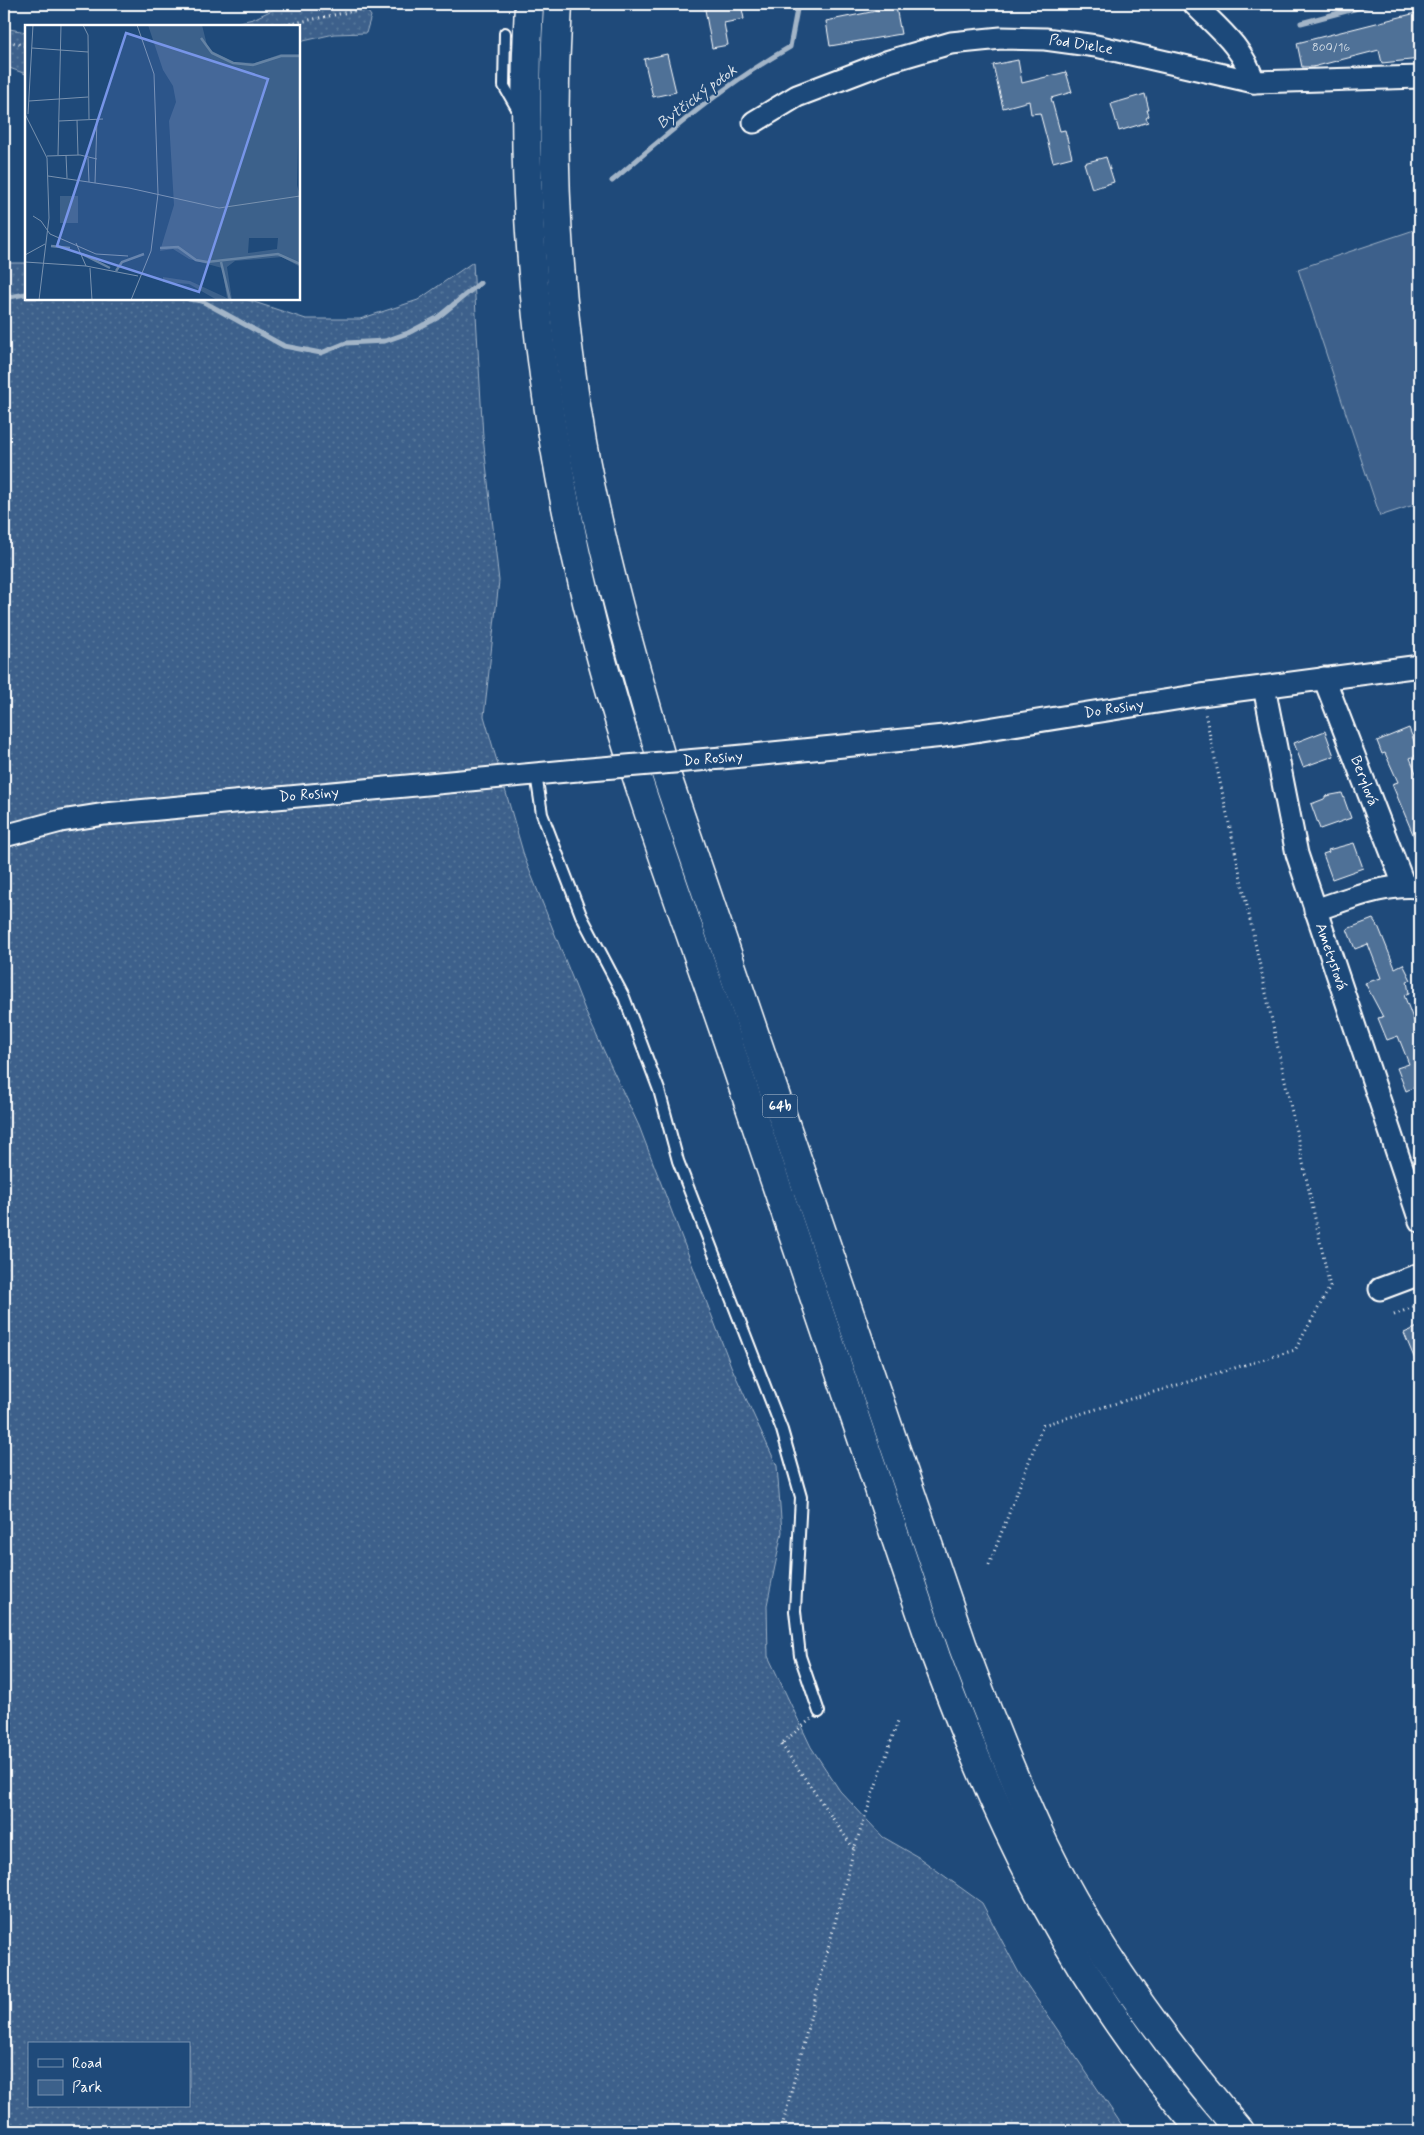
<svg xmlns="http://www.w3.org/2000/svg" width="1424" height="2135" font-family="Mynerve,sans-serif">
  <style>
    .grass { fill: url(#grass-dots); stroke: #9eb0c5; fill-rule: evenodd }
    .park { fill: #3c618b; stroke: #9eb0c5 }
    .lines { fill: none; stroke-linecap: round; stroke-linejoin: round }
    .stream { stroke: #a3b5c8; stroke-width: 5 }
    .building { fill: #507197; stroke: #fff }
    .service-casing { stroke: #fff; stroke-width: 14 }
    .minor-casing { stroke: #fff; stroke-width: 25 }
    .trunk-casing { stroke: #fff; stroke-width: 31 }
    .path { stroke: #fff; stroke-width: 3; stroke-dasharray: 1 4; stroke-linecap: butt }
    .service { stroke: #1f4a7a; stroke-width: 10 }
    .minor { stroke: #1f4a7a; stroke-width: 21 }
    .trunk { stroke: #1f4a7a; stroke-width: 28 }
    .minor-bridge-casing { stroke: #fff; stroke-width: 25; stroke-linecap: butt }
    .minor-bridge { stroke: #1f4a7a; stroke-width: 21 }
    .labels { text-anchor: middle; dominant-baseline: central; stroke-width: 4; stroke-linejoin: round; paint-order: stroke }
    .number-label { font-size: 12px; fill: #d3dce5 }
    .shield { fill: #1f4a7a; stroke: #bcc9d7; stroke-width: 1 }
    .shield-label { font-size: 14px; font-weight: bold; fill: #fff }
    .street-label { font-size: 15px; fill: #fff; stroke: #1f4a7a }
    .water-label { font-size: 16px; font-style: italic; fill: #d8e0e8; stroke: #1f4a7a }
    .inset-river { fill: none; stroke: #6583a4; stroke-width: 2.5 }
    .inset-road { fill: none; stroke: #7992af; stroke-width: 1 }
    .view { fill: #7795e8; fill-opacity: 0.15; stroke: #7795e8; stroke-width: 2.5 }
    .inset-edge { fill: none; stroke: #fff; stroke-width: 2.5 }
  </style>
  <defs>
    <pattern id="grass-dots" width="8" height="8" patternUnits="userSpaceOnUse" patternTransform="scale(1.25)"><rect width="8" height="8" fill="#3c618b"/><path d="M2 2h.1M6 6h.1" fill="none" stroke="#59799c" stroke-width="1.8" stroke-linecap="round"/></pattern>
  </defs>
  <rect width="100%" height="100%" fill="#1f4a7a"/>
  <filter id="ink" filterUnits="userSpaceOnUse"><feTurbulence type="fractalNoise" baseFrequency=".02" numOctaves="2"/><feDisplacementMap in="SourceGraphic" scale="10" xChannelSelector="R" yChannelSelector="G"/><feConvolveMatrix kernelMatrix="1 2 1 2 8 2 1 2 1" color-interpolation-filters="sRGB"/></filter>
  <g filter="url(#ink)">
    <g class="grass">
      <path d="M285 4H362L371 16 366 33 334 34 299 42V26H223L253 19Z"/>
      <path d="M4 28 26 32V74L4 66Z"/>
      <path d="M473 262 483 437 499 581 484 716 525 859 587 1015 639 1126 731 1366 777 1466 782 1532 767 1605 768 1656 811 1747 840 1791 883 1837 918 1857 982 1903 1019 1973 1126 2131H4V263H26V299H245L306 319H360L418 300ZM29 2044H189V2106H29Z"/>
    </g>
    <path class="park" d="M1420 228V503L1380 516 1298 269Z"/>
    <g class="lines">
      <g class="stream">
        <path d="M1301 23 1373 4"/>
        <path d="M612 181C670 132 723 85 790 47L798 4"/>
        <path d="M4 298 26 294"/>
        <path d="M189 299 202 301 284 346 321 353 346 343 385 341 408 333 437 318 480 283"/>
      </g>
    </g>
    <g class="building">
      <path d="M704 4H741L744 19 724 23 728 45 712 48Z"/>
      <path d="M896 7 901 34 830 46 826 21Z"/>
      <path d="M1420 12V59L1382 63 1379 50 1313 67H1302L1297 43Z"/>
      <path d="M667 54 676 92 653 97 644 59Z"/>
      <path d="M1018 60 1022 83 1066 72 1072 92 1051 98 1060 131 1065 130 1072 157 1053 162 1040 113 1031 114 1029 101 1003 108 993 65Z"/>
      <path d="M1145 94 1149 110H1147L1149 116 1146 118 1148 122 1119 131 1111 104Z"/>
      <path d="M1106 157 1114 182 1092 189 1084 163Z"/>
      <path d="M1409 728 1419 754 1410 758 1420 783V851L1392 784 1398 782 1385 753 1382 754 1377 741Z"/>
      <path d="M1325 731 1334 756 1303 767 1294 743Z"/>
      <path d="M1342 793 1351 818 1320 829 1311 804 1324 799 1326 796Z"/>
      <path d="M1354 843 1363 868 1332 879 1323 854 1329 852 1328 850Z"/>
      <path d="M1373 919 1379 928 1395 968 1403 964 1411 980 1407 981 1409 993 1404 995 1420 1037V1090L1417 1086 1406 1091 1397 1068 1409 1064 1398 1036 1387 1040 1378 1018 1383 1017 1365 983 1381 978 1368 944 1355 949 1347 929Z"/>
      <path d="M1420 1326V1372L1404 1333Z"/>
    </g>
    <g class="lines">
      <defs>
        <g id="service">
          <path d="M505 33 504 86 519 112"/>
          <path d="M536 774 542 814 581 915 624 997 659 1090 678 1161 782 1430 801 1497 795 1611 800 1656 819 1712"/>
        </g>
        <g id="minor">
          <path d="M1194 4C1220 30 1242 46 1254 82"/>
          <path d="M754 122 797 96 889 61 951 43 1001 38 1045 39 1096 46 1254 82 1420 77"/>
          <path d="M1324 678 1404 885"/>
          <path d="M1264 687 1297 854 1420 1221"/>
          <path d="M722 758 944 736 1201 695 1420 666"/>
          <path d="M4 836 61 821 105 814 578 770"/>
          <path d="M1315 910C1349 899 1384 883 1420 887"/>
          <path d="M1380 1289 1420 1274"/>
        </g>
        <g id="trunk">
          <path d="M529 4C518 205 539 406 587 602 623 753 679 898 729 1045 798 1249 867 1453 936 1657 1002 1835 1077 1987 1202 2131"/>
          <path d="M558 4C549 150 557 298 582 443 602 553 633 661 664 768L963 1647C988 1714 1014 1780 1044 1844 1095 1949 1165 2043 1240 2131"/>
        </g>
      </defs>
      <use href="#service" class="service-casing"/>
      <use href="#minor" class="minor-casing"/>
      <use href="#trunk" class="trunk-casing"/>
      <g class="path">
        <path d="M280 26 388 4"/>
        <path d="M4 40 26 46"/>
        <path d="M1394 1315 1420 1304"/>
        <path d="M989 1565 1043 1425 1295 1350 1330 1287 1205 713"/>
        <path d="M811 1719 781 1744 854 1849"/>
        <path d="M781 2131 854 1849 899 1718"/>
      </g>
      <use href="#service" class="service"/>
      <use href="#minor" class="minor"/>
      <use href="#trunk" class="trunk"/>
      <defs>
        <path id="minor-bridge" d="M578 770 722 758"/>
      </defs>
      <use href="#minor-bridge" class="minor-bridge-casing"/>
      <use href="#minor-bridge" class="minor-bridge"/>
    </g>
  </g>
  <g class="labels">
    <g class="number-label">
      <text x="1331" y="48">800/16</text>
    </g>
    <rect class="shield" x="762.5" y="1094.5" width="35" height="23" rx="4"/>
    <g class="shield-label">
      <text x="780" y="1106">64b</text>
    </g>
    <g class="street-label">
      <text transform="translate(1081 45) rotate(9)">Pod Dielce</text>
      <text transform="translate(1114 709) rotate(-9)">Do Rosiny</text>
      <text transform="translate(713 759) rotate(-5)">Do Rosiny</text>
      <text transform="translate(1364 781) rotate(69)">Berylová</text>
      <text transform="translate(309 795) rotate(-5)">Do Rosiny</text>
      <text transform="translate(1331 957) rotate(71)">Ametystová</text>
    </g>
    <g class="water-label">
      <text transform="translate(697 97) rotate(-37)">Bytčický potok</text>
    </g>
  </g>
  <g transform="translate(25 25)">
    <rect width="275" height="275" fill="#1f4a7a"/>
    <path d="M123 0H177L183 24 209 37 230 38 256 29H275L272 160 275 171V242L257 232 210 236 202 242 207 275H192L164 259 138 257V252L165 256 202 273 197 243 164 234 148 224 135 226 149 180 144 96 151 77 148 61 138 45ZM224 213H253L252 224 223 228Z" fill="#3c618b" fill-rule="evenodd"/>
    <path d="M35 171H53V198H35Z" fill="#3c618b"/>
    <path class="inset-river" d="M176 13 187 28 208 38 228 40 256 31H275M26 221 45 223M135 223 153 222 171 235 182 237 253 229 275 239M57 229 85 243M196 237 205 275M91 246 97 237 119 229"/>
    <path class="inset-road" d="M58 0 63 10 64 94M7 23 63 27M4 76 63 72M0 89 22 133 24 193 14 275M3 89 8 0M52 95 53 130M34 96 78 94M33 130 36 0M41 130 42 153M22 131 55 130 72 134M63 133 64 157M23 151 104 163 194 183 275 171M70 158 72 94M8 191 16 196 25 209 71 229 103 231M51 218 61 241M0 230 20 219M0 237 61 241 113 251M65 243 67 275M106 275 126 226 133 169 129 49 112 0"/>
    <path class="view" d="M101 8 243 54 174 267 32 221Z"/>
    <rect width="275" height="275" class="inset-edge"/>
  </g>
  <rect width="1424" height="2135" fill="none" stroke="#1f4a7a" stroke-width="20"/>
  <rect x="10" y="10" width="1404" height="2115" fill="none" stroke="#fff" stroke-width="2" filter="url(#ink)"/>
  <rect x="28" y="2042" width="162" height="65" fill="#1f4a7a" stroke="#7992af"/>
  <rect x="38" y="2059" width="25" height="8" fill="#1f4a7a" stroke="#7992af"/>
  <text x="72" y="2068" font-size="15" fill="#ffffff">Road</text>
  <rect x="38" y="2080" width="25" height="15" fill="#3c618b" stroke="#7992af"/>
  <text x="72" y="2092" font-size="15" fill="#ffffff">Park</text>
</svg>
